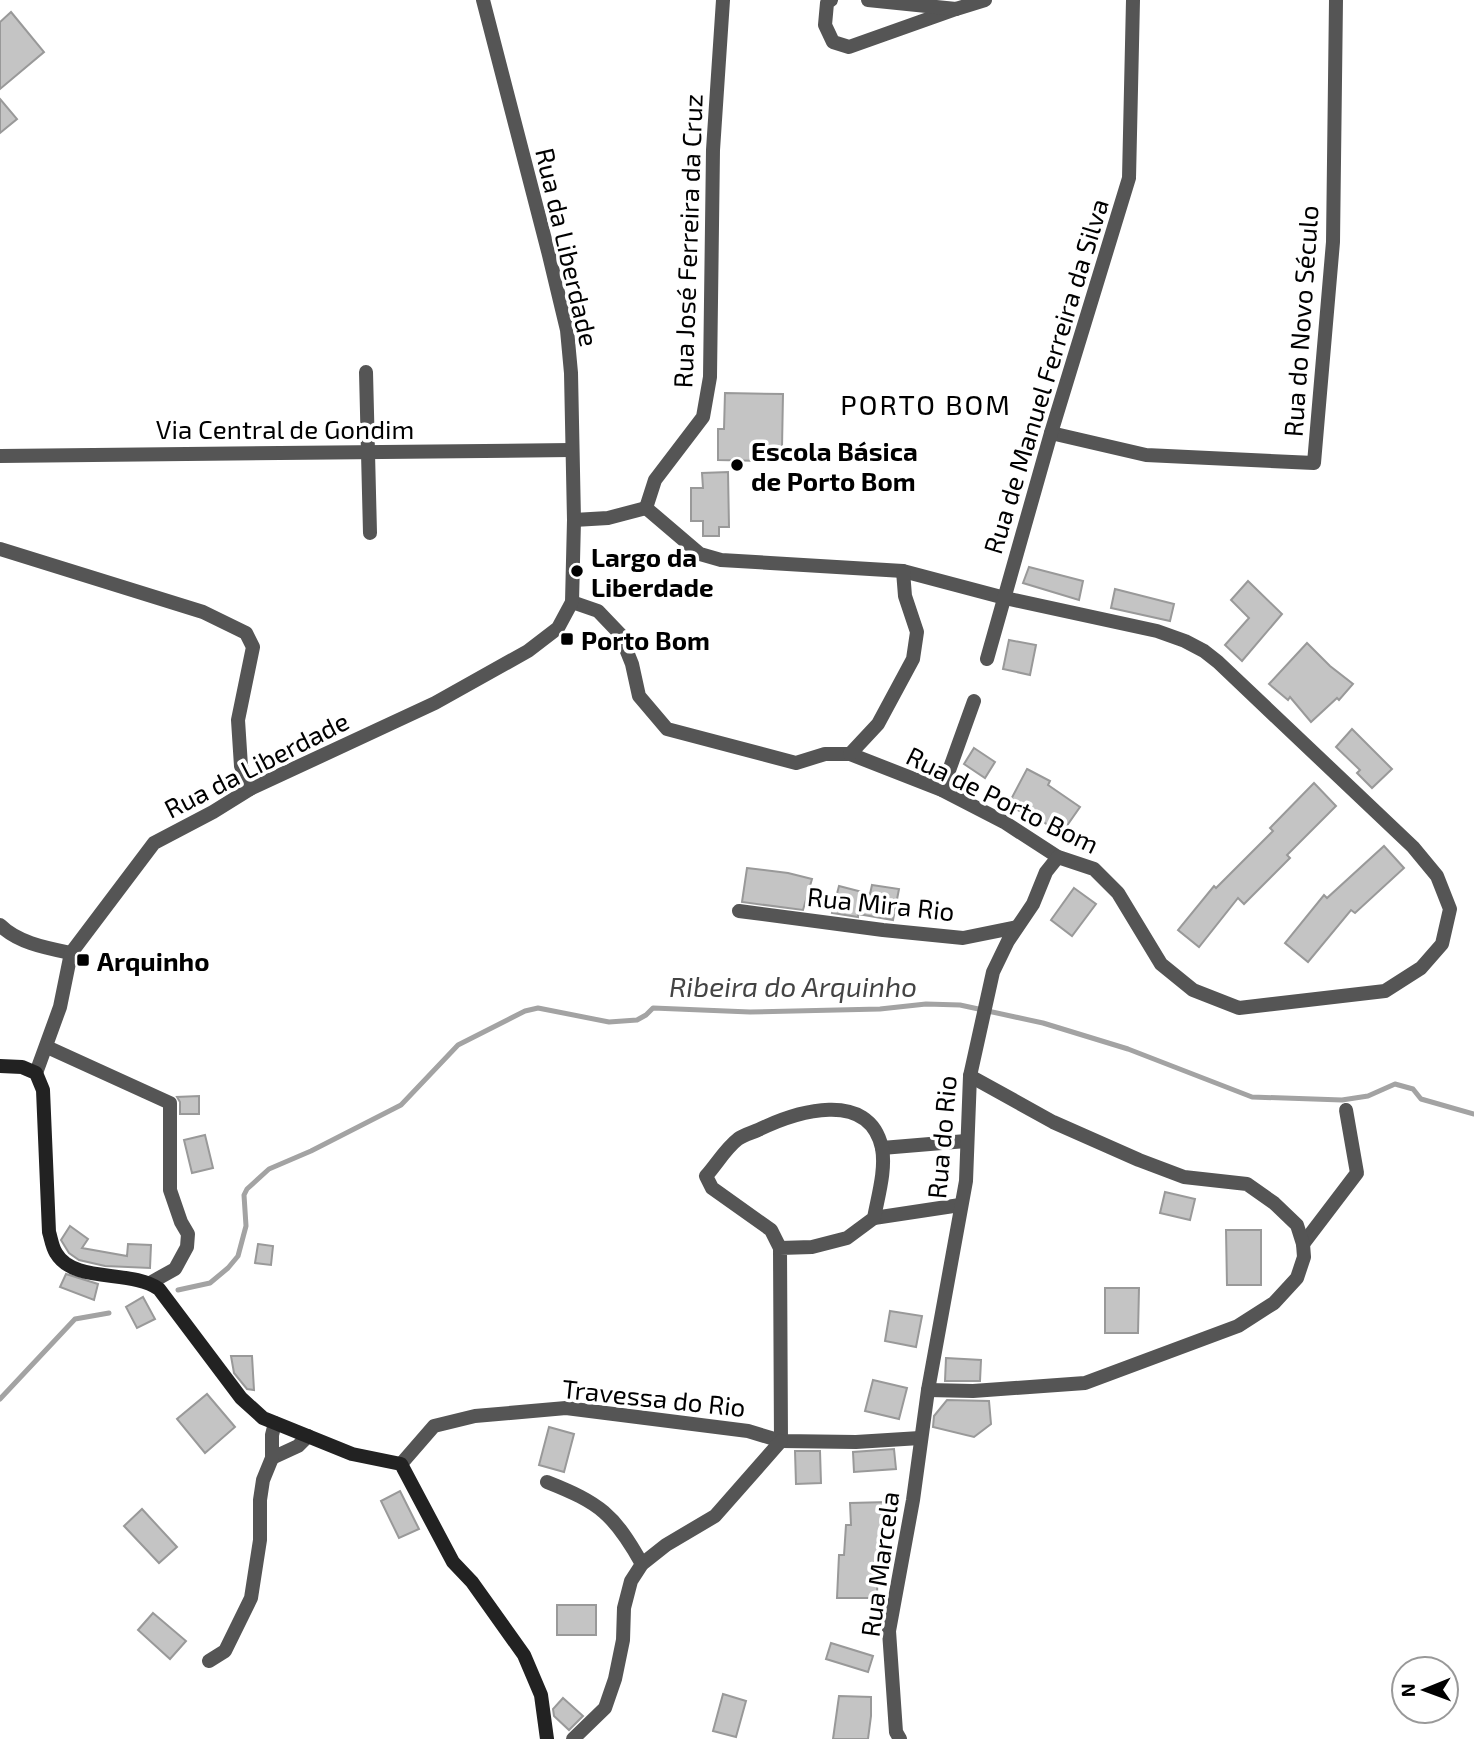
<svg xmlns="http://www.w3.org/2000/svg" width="1474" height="1739" font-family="'Exo 2',sans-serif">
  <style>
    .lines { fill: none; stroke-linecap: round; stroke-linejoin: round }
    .stream { stroke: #a3a3a3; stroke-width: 5 }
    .building { fill: #c4c4c4; stroke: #999; stroke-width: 2 }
    .street { stroke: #555; stroke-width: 14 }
    .secondary { stroke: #222; stroke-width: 14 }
    .poi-dot { fill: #000; stroke: #fff; stroke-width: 2.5 }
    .labels { text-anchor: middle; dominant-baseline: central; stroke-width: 7; stroke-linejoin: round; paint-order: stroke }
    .street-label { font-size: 26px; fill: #000; stroke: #fff }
    .poi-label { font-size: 26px; font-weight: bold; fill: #000; stroke: #fff; text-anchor: start }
    .neighbourhood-label { font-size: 28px; letter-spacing: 2px; fill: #000; stroke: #fff }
    .water-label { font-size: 28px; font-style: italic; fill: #444; stroke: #fff }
  </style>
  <rect width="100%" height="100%" fill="#fff"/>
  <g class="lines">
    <g class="stream">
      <path d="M178 1290 210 1283 228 1268 238 1256 246 1226 244 1195 247 1189 269 1169 311 1151 401 1105 458 1045 525 1011 538 1008 609 1022 637 1020 646 1015 653 1008 750 1012 880 1009 926 1004 960 1005 1043 1023 1128 1049 1252 1097 1342 1100 1368 1096 1395 1084 1413 1089 1421 1099 1474 1114"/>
      <path d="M0 1399 75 1319 109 1313"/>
    </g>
  </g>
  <g class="building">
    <path d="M11 12 44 52 0 89V22Z"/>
    <path d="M0 99 17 119 0 133Z"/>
    <path d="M725 393 783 394 782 448H768V461L718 460V429H724Z"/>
    <path d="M728 472 729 527H719V536H703V521H691V488H703L702 473Z"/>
    <path d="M1029 567 1083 581 1079 600 1023 583Z"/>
    <path d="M1248 581 1282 614 1242 661 1225 645 1249 618 1231 600Z"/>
    <path d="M1115 589 1174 604 1170 621 1111 608Z"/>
    <path d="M1009 640 1036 645 1030 675 1003 669Z"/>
    <path d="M1307 643 1330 666 1353 684 1339 700 1337 698 1311 722 1290 697 1288 700 1269 684Z"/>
    <path d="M1352 729 1392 769 1372 788 1357 773 1360 770 1336 747Z"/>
    <path d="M974 748 995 762 985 778 964 764Z"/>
    <path d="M1027 769 1050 781 1048 785 1080 807 1061 834 1032 814 1031 817 1008 805Z"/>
    <path d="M1314 783 1336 806 1287 855 1290 858 1244 904 1238 898 1199 947 1178 930 1214 886 1216 888 1273 831 1270 828Z"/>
    <path d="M1384 846 1404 868 1355 913 1351 910 1308 962 1285 943 1324 895 1327 898Z"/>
    <path d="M747 868 788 873 812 879 803 910 742 902Z"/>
    <path d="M872 885 899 889 893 920 858 914V917L832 913 839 886 870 894Z"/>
    <path d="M1074 888 1096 904 1072 936 1051 920Z"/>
    <path d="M199 1096V1114H180V1102L177 1097Z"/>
    <path d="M205 1135 213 1168 192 1173 184 1140Z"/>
    <path d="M1165 1192 1195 1199 1190 1220 1160 1213Z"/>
    <path d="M70 1226 88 1239 82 1248 127 1256 128 1244 151 1245 150 1268 105 1266 79 1260 69 1253 61 1240Z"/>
    <path d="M1226 1230H1261V1285H1227Z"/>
    <path d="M258 1244 273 1246 271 1265 255 1263Z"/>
    <path d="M66 1274 98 1284 94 1300 60 1287Z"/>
    <path d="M1105 1288H1139L1138 1333H1105Z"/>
    <path d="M143 1297 155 1319 137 1328 126 1307Z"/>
    <path d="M890 1311 922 1316 916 1347 885 1341Z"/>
    <path d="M231 1356H252L254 1390 247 1389 234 1373Z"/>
    <path d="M946 1358 981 1360 980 1381H945Z"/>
    <path d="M873 1380 907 1388 899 1419 865 1411Z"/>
    <path d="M207 1394 235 1427 205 1453 177 1419Z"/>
    <path d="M947 1400 989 1401 991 1424 974 1437 933 1427 934 1416Z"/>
    <path d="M549 1427 574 1434 564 1472 539 1465Z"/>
    <path d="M894 1449 896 1469 854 1472 853 1452Z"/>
    <path d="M795 1451H820L821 1483 796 1484Z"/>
    <path d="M400 1491 419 1529 399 1538 381 1501Z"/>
    <path d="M888 1502 889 1524H885L883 1548 878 1547 877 1598H837L839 1555H844L846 1525H851L850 1503Z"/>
    <path d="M142 1509 177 1547 159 1563 124 1526Z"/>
    <rect x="557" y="1605" width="39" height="30"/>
    <path d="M153 1613 186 1641 170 1659 138 1630Z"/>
    <path d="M831 1643 873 1656 868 1672 826 1659Z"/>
    <path d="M723 1694 746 1701 736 1737 713 1731Z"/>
    <path d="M839 1696 871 1697V1716L868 1739H833Z"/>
    <path d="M563 1698 583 1716 569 1730 554 1716 553 1709Z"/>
  </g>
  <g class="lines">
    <g class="street">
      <path d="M831 0 827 3 825 25 833 42 849 47 956 9"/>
      <path d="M868 0 956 9 985 0"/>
      <path d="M366 372 370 533"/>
      <path d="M1051 433 1146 455 1314 463 1333 242 1336 0"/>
      <path d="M0 456 571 450"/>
      <path d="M646 508 655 480 703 417 710 377 713 150 723 0"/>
      <path d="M574 520 608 518 646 508"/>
      <path d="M0 549 203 612 246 633 253 647 238 720 241 766 250 789"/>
      <path d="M572 602 598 611 620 634 632 664 639 696 667 729 796 763 825 754H850L942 790 1004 822 1058 857 1094 869 1118 893 1161 964 1193 990 1239 1008 1385 991 1421 968 1442 944 1450 909 1437 876 1413 847 1218 662 1204 651 1185 641 1157 631 1005 598 903 571 721 560 700 554 646 508"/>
      <path d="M987 659 1051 433 1129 178 1133 0"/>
      <path d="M850 754 878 724 913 659 917 632 905 596 903 571"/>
      <path d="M942 790 974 701"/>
      <path d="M739 911 883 930 963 938 1017 927"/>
      <path d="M0 925C18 943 47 948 71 953"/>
      <path d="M47 1047 170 1103V1190L181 1222 188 1234 187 1247 175 1269 150 1283"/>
      <path d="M36 1073 60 1007 71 953 154 843 213 812 250 789 435 703 528 651 558 628 572 602 574 520 571 373 567 330 549 255 483 0"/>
      <path d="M882 1148 966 1141"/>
      <path d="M874 1218 960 1205"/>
      <path d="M1303 1244 1357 1173 1346 1110"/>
      <path d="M780 1248 812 1247 847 1238 874 1218C878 1196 886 1170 882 1148 869 1088 795 1112 758 1130 751 1133 743 1135 738 1139 726 1148 716 1165 706 1176L712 1188 771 1230 780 1248 781 1441"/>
      <path d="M928 1390 973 1391 1085 1383 1238 1326 1274 1303 1297 1278 1304 1257 1303 1244 1297 1225 1274 1203 1247 1184 1184 1177 1139 1160 1053 1122 970 1076"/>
      <path d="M272 1458 298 1446 308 1436"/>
      <path d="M401 1464 434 1426 475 1416 566 1408 748 1431 781 1441 856 1442 920 1438"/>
      <path d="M547 1482C600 1503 614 1514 642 1564"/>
      <path d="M209 1661 225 1651 251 1598 260 1540V1500L263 1480 272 1458V1435L275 1423"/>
      <path d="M573 1739 605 1708 615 1679 623 1640 624 1608 631 1581 642 1564 666 1545 715 1516 781 1441"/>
      <path d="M900 1739 896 1732 889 1631 913 1500 928 1390 966 1181 970 1076 993 972 1008 941 1033 904 1046 872 1058 857"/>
    </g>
    <path class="secondary" d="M0 1066 22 1067 36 1073 43 1090 49 1232C51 1238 52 1247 56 1253 74 1284 131 1269 159 1289L241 1398 263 1418 352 1454 401 1464 453 1562 472 1582 524 1655 541 1695 547 1739"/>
  </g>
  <g class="poi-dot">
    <circle cx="737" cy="465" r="7"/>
    <circle cx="577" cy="571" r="7"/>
    <rect x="560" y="632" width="14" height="14" rx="3.5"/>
    <rect x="76" y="953" width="14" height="14" rx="3.5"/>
  </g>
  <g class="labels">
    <g class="street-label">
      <text transform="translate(687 241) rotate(-88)">Rua José Ferreira da Cruz</text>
      <text transform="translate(568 247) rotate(77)">Rua da Liberdade</text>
      <text transform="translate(1300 321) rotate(-86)">Rua do Novo Século</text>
      <text transform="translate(1045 376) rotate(-73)">Rua de Manuel Ferreira da Silva</text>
      <text x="285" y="428">Via Central de Gondim</text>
      <text transform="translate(256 764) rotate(-27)">Rua da Liberdade</text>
      <text transform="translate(1003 799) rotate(26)">Rua de Porto Bom</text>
      <text transform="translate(881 903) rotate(6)">Rua Mira Rio</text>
      <text transform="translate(941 1137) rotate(-85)">Rua do Rio</text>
      <text transform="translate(654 1397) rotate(6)">Travessa do Rio</text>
      <text transform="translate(879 1564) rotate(-82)">Rua Marcela</text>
    </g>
    <g class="poi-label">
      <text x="751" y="450">Escola Básica<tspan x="751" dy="30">de Porto Bom</tspan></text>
      <text x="591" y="556">Largo da<tspan x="591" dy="30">Liberdade</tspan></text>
      <text x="581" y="639">Porto Bom</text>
      <text x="97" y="960">Arquinho</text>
    </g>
    <g class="neighbourhood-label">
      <text x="926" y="404">PORTO BOM</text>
    </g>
    <g class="water-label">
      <text x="793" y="986">Ribeira do Arquinho</text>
    </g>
  </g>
  <g transform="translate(1425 1690) rotate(269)"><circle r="33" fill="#ffffff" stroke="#999999" stroke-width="2"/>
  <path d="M0-5L12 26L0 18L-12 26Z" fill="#000000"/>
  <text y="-10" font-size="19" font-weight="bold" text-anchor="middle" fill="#000000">N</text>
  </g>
</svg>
